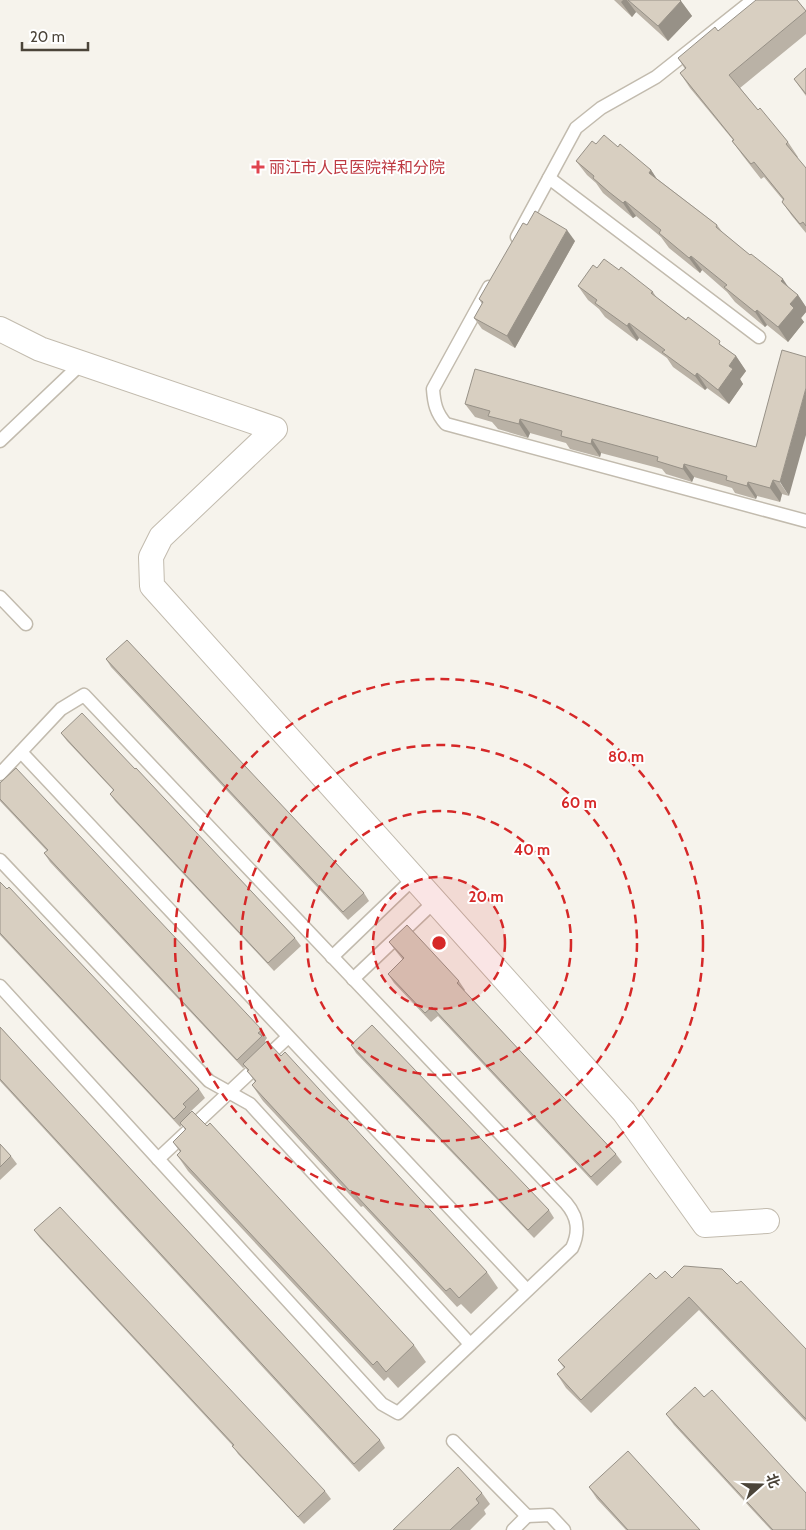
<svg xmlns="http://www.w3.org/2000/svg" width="806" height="1530" font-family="Cabin,'Noto Sans SC',sans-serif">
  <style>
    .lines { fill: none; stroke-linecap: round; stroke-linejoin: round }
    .service-casing { stroke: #c2bbae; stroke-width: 15 }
    .minor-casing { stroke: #c2bbae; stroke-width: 26 }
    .service { stroke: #fff; stroke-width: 12 }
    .minor { stroke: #fff; stroke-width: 24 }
    .wall { fill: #bab2a6 }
    .shaded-wall { fill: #979187 }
    .building { fill: #d8cfc1; stroke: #979187 }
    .ring { fill: none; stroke: #d62828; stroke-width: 2.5; stroke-dasharray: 9 6 }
    .health-dot { fill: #e0444e; stroke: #fff; stroke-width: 2 }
    .labels { text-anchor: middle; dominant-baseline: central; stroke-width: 4; stroke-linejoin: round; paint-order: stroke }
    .health-label { font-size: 16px; fill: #be3a42; stroke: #fff; text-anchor: start }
    .centre { fill: #d62828; stroke: #fff; stroke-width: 2.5 }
    .ring-label { font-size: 15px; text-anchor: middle; font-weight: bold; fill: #d62828; stroke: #fff; stroke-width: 4; stroke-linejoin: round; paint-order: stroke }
  </style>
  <rect width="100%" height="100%" fill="#f6f3ec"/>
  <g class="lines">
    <defs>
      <g id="service">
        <path d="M549 178 759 337"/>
        <path d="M517 237 576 128 601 108 656 77 753 0"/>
        <path d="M489 287 433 389C434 403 436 413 446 424L806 521"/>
        <path d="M0 441 82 363"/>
        <path d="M0 597 26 624"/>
        <path d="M21 752 527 1290"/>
        <path d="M0 774 61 709 84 695 566 1203C578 1217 580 1231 572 1248L398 1413 382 1404 0 986"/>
        <path d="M0 860 209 1081 250 1104 470 1344"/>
        <path d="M332 957 414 878"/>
        <path d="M353 979 435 901"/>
        <path d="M158 1159 288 1037"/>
        <path d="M453 1441 527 1516 513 1530"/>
        <path d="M527 1516 550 1515 564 1530"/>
      </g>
      <path id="minor" d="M0 329 40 349 275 429 161 537 151 557 152 586 624 1112 705 1225 767 1221"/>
    </defs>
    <use href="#service" class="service-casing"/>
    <use href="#minor" class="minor-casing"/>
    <use href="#service" class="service"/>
    <use href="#minor" class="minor"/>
  </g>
  <g class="wall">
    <path d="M614 0H680L692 16 668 41 636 12 632 17Z"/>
    <path d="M797 0 806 11V34L740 88 758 110 788 142 798 157 797 158 806 168V233L792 216 782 202 783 200 764 177 761 179 743 156 732 141 733 140 690 88 680 73 685 69 678 58 718 31Z"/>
    <path d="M806 68V96L794 79Z"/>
    <path d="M596 144 618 147 651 170 656 178 717 225 723 233 798 295 806 307V312L801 318 804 322 788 342 767 325 765 327 735 302 727 292 702 270 700 273 669 248 661 237 636 216 633 218 603 193 596 183 587 175 576 161Z"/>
    <path d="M527 225 575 241 515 348 482 329 474 318 482 304 479 299Z"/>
    <path d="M597 268 619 270 653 292 657 298 736 356 746 371 740 379 743 384 729 404 707 388 705 390 673 367 667 358 639 338 637 341 605 317 599 309 588 300 578 286Z"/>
    <path d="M465 404 756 447 789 496 782 494 780 502 757 496 756 499 735 493 732 488 694 477 692 482 666 474 662 469 601 453 600 457 570 449 566 443 530 433 528 438 498 429 492 422 475 417Z"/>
    <path d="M106 659 364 893 369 901 348 920 111 667Z"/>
    <path d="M61 733 135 769 295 938 301 946 274 971 115 801 110 794 113 790 67 741Z"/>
    <path d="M0 783 262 1030 267 1038 265 1041 266 1042 281 1056 487 1272 498 1288 471 1314 461 1304 457 1307 363 1206 361 1207 263 1101 252 1085 255 1082 245 1067 243 1068 50 862 44 853 47 851 0 801Z"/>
    <path d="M0 882 199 1089 205 1098 190 1112V1113L414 1345 426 1362 398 1388 388 1377 384 1381 188 1171 177 1155 180 1152 173 1142 185 1130 182 1125 180 1127 0 935Z"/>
    <path d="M389 942 459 981 465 990 464 991 616 1154 622 1162 597 1186 438 1016 431 1022 394 983 388 974 403 960 395 950Z"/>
    <path d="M0 1027 380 1440 385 1448 359 1472 0 1081Z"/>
    <path d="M351 1045 549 1210 554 1218 534 1238 356 1053Z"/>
    <path d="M0 1144 11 1156 17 1164 0 1180Z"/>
    <path d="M34 1230 325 1491 331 1499 304 1524 238 1454 233 1446 40 1238Z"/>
    <path d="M672 1278 737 1284 806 1349V1422L699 1310 591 1413 566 1388 557 1374 564 1368 558 1360 656 1279Z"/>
    <path d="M704 1397 806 1530H771L674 1425 666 1414Z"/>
    <path d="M589 1487 700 1530H626L597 1499Z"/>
    <path d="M482 1493 490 1504 484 1510 486 1514 470 1530H393Z"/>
  </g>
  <g class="shaded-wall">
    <path d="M623 0H627L636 12 632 17 621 2Z"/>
    <path d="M681 1 692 16 668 41 658 26Z"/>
    <path d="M651 170 661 185 649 173Z"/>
    <path d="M625 201 636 216 633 218 623 203Z"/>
    <path d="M567 230 575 241 515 348 507 336Z"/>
    <path d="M691 256 702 270 700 273 689 258Z"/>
    <path d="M783 279 793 294 781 281Z"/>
    <path d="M798 295 806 307V312L801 318 804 322 788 342 778 327 790 304Z"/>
    <path d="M757 310 767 325 765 327 755 312Z"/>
    <path d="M629 323 639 338 637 341 627 326Z"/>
    <path d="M736 356 746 371 740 379 743 384 729 404 718 390 729 366Z"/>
    <path d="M697 373 707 388 705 390 695 376Z"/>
    <path d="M806 388V435L789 496 780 482Z"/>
    <path d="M520 419 530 433 528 438 519 424Z"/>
    <path d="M592 439 601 453 600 457 591 444Z"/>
    <path d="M684 464 694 477 692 482 683 469Z"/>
    <path d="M773 480 782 494 780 502 770 488Z"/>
    <path d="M748 482 757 496 756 499 747 486Z"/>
  </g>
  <g class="building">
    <path d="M628 0H680L681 1 658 26Z"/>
    <path d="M756 0H797L806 11 729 75 758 110 760 108 788 142 786 144 806 168V226L803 222 800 224 782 202 784 199 754 162 751 164 732 141 734 140 680 73 686 68 678 58 715 27 718 31Z"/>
    <path d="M806 68V94L794 79Z"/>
    <path d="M604 135 618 147 620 144 651 170 649 173 717 225 716 227 750 255 751 254 783 279 781 281 798 295 790 304 794 308 778 327 757 310 755 312 724 287 727 285 691 256 689 258 659 233 661 230 625 201 623 203 609 192 593 178 594 176 576 161 592 141 596 144Z"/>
    <path d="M535 211 567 230 507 336 474 318 483 302 479 299 523 223 527 225Z"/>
    <path d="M604 259 619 270 621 267 653 292 651 293 686 320 688 317 720 341 719 344 736 356 729 366 733 369 718 390 697 373 695 376 662 352 665 350 629 323 627 326 595 303 597 300 578 286 593 265 597 268Z"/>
    <path d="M782 350 806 357V388L780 482 773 480 770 488 748 482 747 486 726 480 727 476 684 464 683 469 657 461 658 457 592 439 591 444 561 436 562 431 520 419 519 424 488 416 490 411 465 404 475 369 756 447Z"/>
    <path d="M127 640 364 893 343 912 106 659Z"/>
    <path d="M82 713 135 769 136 768 295 938 268 963 110 794 114 790 61 733Z"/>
    <path d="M16 768 262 1030 258 1033 262 1036 237 1060 44 853 48 850 0 799V783Z"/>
    <path d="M0 882 7 889 9 887 199 1089 183 1104 186 1107 174 1119 0 933Z"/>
    <path d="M407 925 459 981 457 983 616 1154 591 1177 432 1007 425 1013 388 974 404 958 389 942Z"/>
    <path d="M372 1025 549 1210 528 1230 351 1045Z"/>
    <path d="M0 1027 380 1440 354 1464 0 1079Z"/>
    <path d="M267 1041 281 1056 285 1052 487 1272 459 1298 450 1288 446 1291 351 1190 350 1191 252 1085 256 1081 247 1071 249 1070 243 1064Z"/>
    <path d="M192 1111 207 1126 210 1123 414 1345 386 1372 377 1361 373 1365 177 1155 181 1151 173 1142 186 1129 180 1123Z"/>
    <path d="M0 1144 11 1156 0 1167Z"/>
    <path d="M60 1207 325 1491 298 1517 232 1446 234 1445 34 1230Z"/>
    <path d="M684 1266 722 1269 737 1284 741 1281 806 1349V1419L689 1297 581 1400 557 1374 565 1367 558 1360 650 1273 656 1279 665 1271 672 1278Z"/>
    <path d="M695 1387 704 1397 712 1390 806 1493V1530H773L666 1414Z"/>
    <path d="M628 1451 700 1530H628L589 1487Z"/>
    <path d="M458 1467 482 1493 476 1499 479 1503 450 1530H393Z"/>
  </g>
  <circle cx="439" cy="943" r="66" fill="#d62828" fill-opacity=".12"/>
  <g class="ring">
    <circle cx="439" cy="943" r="66"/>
    <circle cx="439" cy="943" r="132"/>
    <circle cx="439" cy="943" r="198"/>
    <circle cx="439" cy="943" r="264"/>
  </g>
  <path class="health-dot" d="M255.5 159.5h5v5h5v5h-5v5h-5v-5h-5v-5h5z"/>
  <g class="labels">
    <g class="health-label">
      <text x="269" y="167">丽江市人民医院祥和分院</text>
    </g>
  </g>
  <circle cx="439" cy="943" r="8" class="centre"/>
  <g class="ring-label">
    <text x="626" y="762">80 m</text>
    <text x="579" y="808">60 m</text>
    <text x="532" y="855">40 m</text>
    <text x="486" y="902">20 m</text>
  </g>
  <g transform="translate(761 1485) rotate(70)" stroke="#ffffff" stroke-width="4" paint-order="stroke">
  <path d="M0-4L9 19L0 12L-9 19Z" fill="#4b4439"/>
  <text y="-8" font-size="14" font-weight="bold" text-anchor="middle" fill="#4b4439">北</text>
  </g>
  <path d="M22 42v8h66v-8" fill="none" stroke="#4b4439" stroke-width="2.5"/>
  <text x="30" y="42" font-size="15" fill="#4b4439" stroke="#ffffff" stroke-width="4" paint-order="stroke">20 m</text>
</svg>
